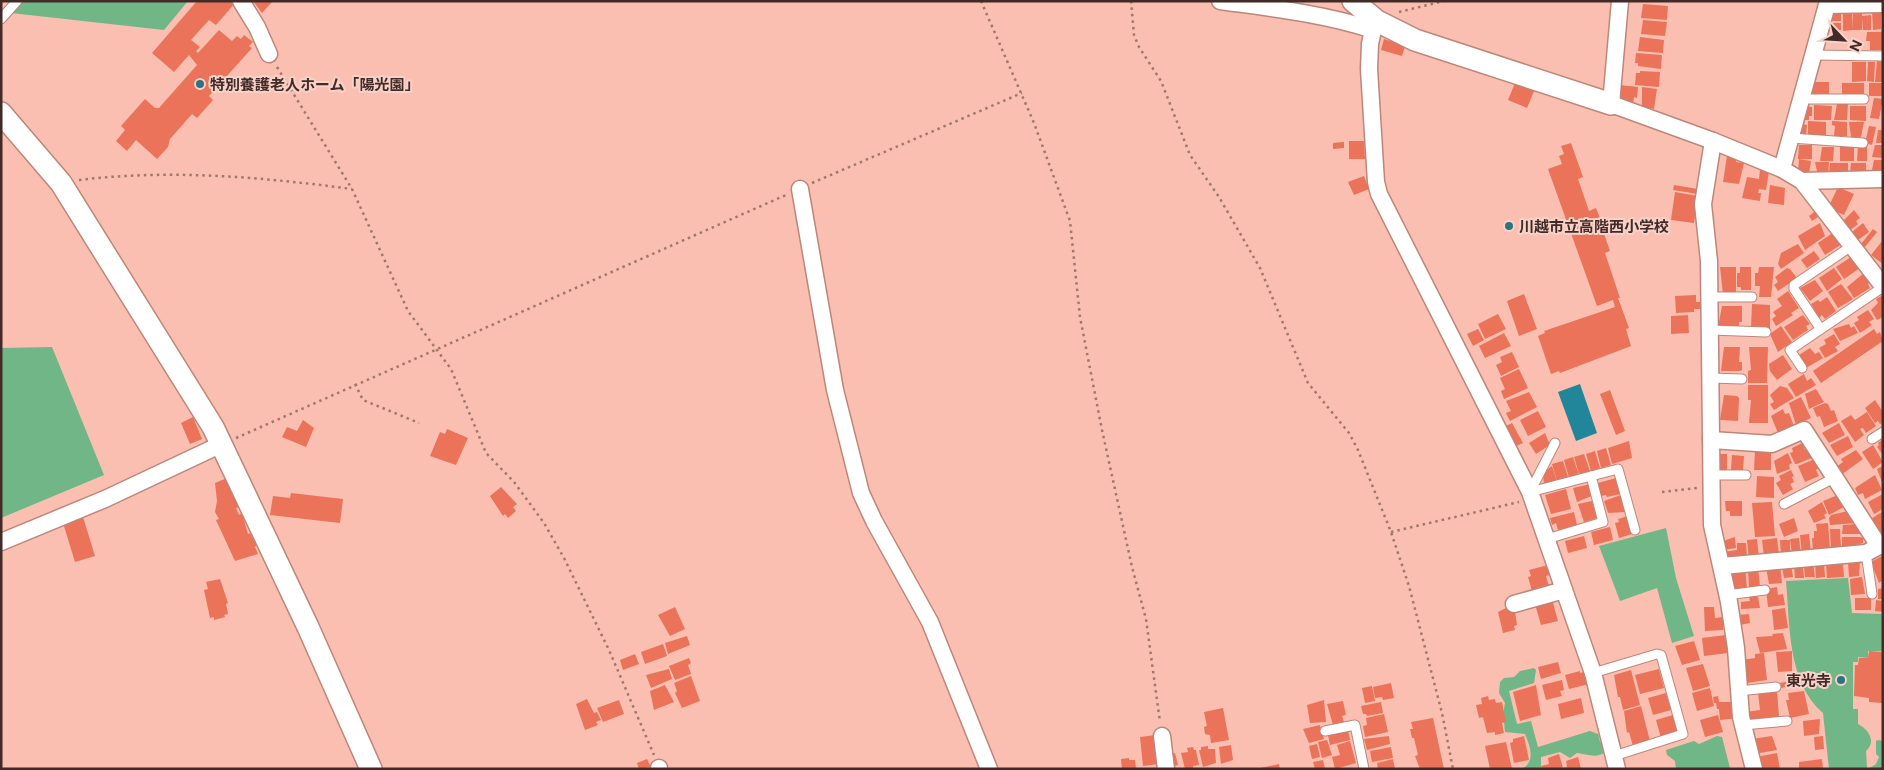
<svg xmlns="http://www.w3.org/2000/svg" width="1884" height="770" font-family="'Public Sans','Noto Sans JP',sans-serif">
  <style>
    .green { fill: #70b687 }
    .water { fill: #218699 }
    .building { fill: #ea7359 }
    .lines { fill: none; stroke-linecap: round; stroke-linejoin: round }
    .service-casing { stroke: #be8679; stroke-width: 11 }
    .minor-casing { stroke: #be8679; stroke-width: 19 }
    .tertiary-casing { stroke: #be8679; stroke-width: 24 }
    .path { stroke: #a1776d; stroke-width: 2.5; stroke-dasharray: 2.5 4; stroke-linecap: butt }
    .service { stroke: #fff; stroke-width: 9 }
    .minor { stroke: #fff; stroke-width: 16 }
    .tertiary { stroke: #fff; stroke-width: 21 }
    .poi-dot { fill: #2d7280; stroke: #f7d2c9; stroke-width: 2 }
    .labels { text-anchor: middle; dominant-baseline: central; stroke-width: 4; stroke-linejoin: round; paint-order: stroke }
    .poi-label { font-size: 15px; font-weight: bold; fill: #422b26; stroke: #f7d2c9; text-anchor: start }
  </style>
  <rect width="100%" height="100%" fill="#fabfb0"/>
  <g class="green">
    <path d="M21 1H188L164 30 11 13Z"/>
    <path d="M52 347 104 475 1 518V348Z"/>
    <path d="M1666 528 1676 578 1694 636 1672 643 1657 588 1620 601 1599 546Z"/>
    <path d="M1848 578 1852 613 1883 614V651H1868V658L1858 657V662H1853V709H1858V724C1868 729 1877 741 1866 751L1867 769H1829L1823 713C1787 682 1790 624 1786 581Z"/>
    <path d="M1534 668 1536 670 1534 683 1509 691 1517 724 1531 721 1538 747 1590 731 1598 734 1600 742 1605 744V752C1597 759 1586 754 1577 753L1570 758 1560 752 1541 757V769H1522C1536 761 1530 746 1525 734L1505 732C1504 723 1503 711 1505 703L1499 693 1500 682 1504 678 1514 677 1520 671Z"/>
    <path d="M1717 736 1722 737 1730 768 1676 769 1675 761 1667 755 1666 750 1694 741 1699 744Z"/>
    <path d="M1878 740 1883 741V769H1868L1876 764 1879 757 1876 754V741Z"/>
  </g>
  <path class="water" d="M1580 384 1597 433 1576 441 1558 392Z"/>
  <g class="building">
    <path d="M197 1 236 2 216 25 209 20 191 40 200 47 196 51 198 53 219 30 232 41 237 36 241 39 244 35 253 42 249 46 252 48 209 96 213 100 197 118 192 114 170 139 168 147 157 159 136 140 127 151 116 141 125 130 121 126 145 99 155 108H159L197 65 189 55 174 72 152 53Z"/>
    <path d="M253 1H271L272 2 262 13Z"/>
    <path d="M1643 4 1668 6 1667 20 1641 18Z"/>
    <path d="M1872 10H1881V29L1873 30Z"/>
    <path d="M1841 11V21H1829V13Z"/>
    <path d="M1853 11H1862V16L1871 15V30H1863L1862 18V30H1852Z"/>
    <path d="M1843 12H1852V30L1843 31Z"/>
    <path d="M1643 20 1667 22 1665 36 1641 34Z"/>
    <path d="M1824 23H1841V30L1824 31Z"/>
    <path d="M1867 32H1883V50H1870V41H1866Z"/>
    <path d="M1640 37 1664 40 1663 53 1638 51Z"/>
    <path d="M1384 39 1405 46 1402 56 1381 50Z"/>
    <path d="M1636 53 1662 55 1661 69 1638 66V63H1635Z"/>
    <path d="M1877 61 1883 62V82H1875Z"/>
    <path d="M1852 62H1866V81L1852 82Z"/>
    <path d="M1868 62H1875L1874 82 1867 81Z"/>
    <path d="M1640 71 1660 72 1659 87 1635 85 1636 73H1640Z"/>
    <rect x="1811" y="82" width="18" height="13"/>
    <path d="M1515 83 1534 91 1527 108 1508 100Z"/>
    <rect x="1842" y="83" width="22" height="12"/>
    <rect x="1869" y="83" width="13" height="13"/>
    <path d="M1620 85 1638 87 1637 98 1634 97 1633 104 1624 103 1625 99H1621Z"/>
    <path d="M1642 87 1657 89 1654 109 1642 107Z"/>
    <path d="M1874 98 1883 99 1879 119 1870 118Z"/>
    <path d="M1837 104H1848L1847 120H1834Z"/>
    <path d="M1814 105 1832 106 1831 120H1814Z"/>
    <path d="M1805 106 1812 107V116H1809V120H1801Z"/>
    <path d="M1850 106H1866V121L1850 120Z"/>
    <path d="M1808 121 1826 122V136L1808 135Z"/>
    <path d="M1832 121 1847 122V136H1834L1835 126 1832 125Z"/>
    <path d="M1849 122H1864L1861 137H1851Z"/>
    <path d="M1801 124 1807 125 1806 135H1800Z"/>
    <path d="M1869 126 1876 127 1872 145 1865 143Z"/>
    <path d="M1878 130H1883V143H1876Z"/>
    <path d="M1349 141H1364L1365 159H1349Z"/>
    <path d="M1344 142V148L1333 149V143Z"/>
    <path d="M1571 143 1583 177 1578 179 1589 211 1596 208 1604 228H1602L1610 251 1605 253 1620 298H1618L1629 328 1626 329 1631 346 1560 373 1559 371 1551 374 1538 336 1545 333 1544 331 1615 307 1613 300 1597 306 1548 169 1562 164 1559 156 1564 154 1561 146Z"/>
    <path d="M1799 145H1812V159H1798Z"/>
    <path d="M1875 145H1883V158L1872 157Z"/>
    <rect x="1840" y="146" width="14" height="15"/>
    <path d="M1858 146H1867V161H1857Z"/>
    <path d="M1822 147H1834L1833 161H1820Z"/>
    <path d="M1727 156 1736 158V162L1744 163 1739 184 1723 182Z"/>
    <path d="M1799 159 1811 161 1809 174H1798Z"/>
    <path d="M1874 160H1883L1882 175H1871Z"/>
    <path d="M1815 162H1829L1828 177 1818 176Z"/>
    <path d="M1830 163H1848V176L1829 172Z"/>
    <path d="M1851 163H1866V175L1850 174Z"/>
    <path d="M1760 170 1769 171 1766 190 1759 189 1758 193H1761L1760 201 1742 198 1747 177 1759 179Z"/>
    <path d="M1364 176 1369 189 1354 195 1348 182Z"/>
    <path d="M1674 185 1698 189V194L1673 190Z"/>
    <path d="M1770 185 1785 188 1784 205 1768 203Z"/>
    <path d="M1838 187 1854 194 1844 215 1832 210 1833 208 1829 206Z"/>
    <path d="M1675 192 1698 196 1694 223 1671 220Z"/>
    <path d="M1817 210 1821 215 1812 221 1809 216Z"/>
    <path d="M1854 210 1860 218 1856 221 1858 224 1849 231 1842 222Z"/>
    <path d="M1820 223 1825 236 1805 250 1798 236Z"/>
    <path d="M1863 223 1869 232 1858 240 1852 232Z"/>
    <path d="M1873 229 1877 232 1865 247 1861 244Z"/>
    <path d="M1834 232 1842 244 1825 255 1818 243Z"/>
    <path d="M1883 240V264L1871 255Z"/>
    <path d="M1798 244 1804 253 1781 269 1778 264 1781 253Z"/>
    <path d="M1814 251 1820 259 1807 268 1801 260Z"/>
    <path d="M1854 255 1860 268 1844 279 1836 267Z"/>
    <path d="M1720 267H1736V294H1723Z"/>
    <path d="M1740 267H1751V290H1741V287H1737V273H1740Z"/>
    <path d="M1759 267H1774L1771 297H1759L1760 286H1755V273H1758Z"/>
    <path d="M1787 268 1790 269 1797 278 1778 291 1774 285 1778 282 1775 277Z"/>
    <path d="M1834 268 1842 279 1827 291 1819 278Z"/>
    <path d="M1864 273 1873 281 1868 284 1870 288 1854 298 1847 287Z"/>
    <path d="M1815 280 1823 291 1810 301 1800 288Z"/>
    <path d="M1841 284 1853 299 1838 308 1828 292Z"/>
    <path d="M1788 291 1799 308 1791 313 1793 315 1776 326 1772 319 1776 316 1773 312 1782 306 1777 299Z"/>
    <path d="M1524 294 1537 329 1519 336 1507 301Z"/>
    <path d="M1696 295V302H1700V309H1694V312L1676 313 1675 296Z"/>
    <path d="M1883 295V317L1877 320 1871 310 1878 303 1876 299Z"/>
    <path d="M1827 297 1836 311 1825 319 1822 315 1819 318 1811 304 1818 300 1820 302Z"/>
    <path d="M1752 304 1770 305V328H1751Z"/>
    <path d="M1722 306H1742V322H1739V328L1718 327Z"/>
    <path d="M1868 310 1874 319 1869 322 1872 325 1860 333 1854 323 1859 320 1857 317Z"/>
    <path d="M1498 314 1506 329 1485 339 1478 324Z"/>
    <path d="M1688 315 1689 333 1671 334V316Z"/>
    <path d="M1803 315 1810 324 1806 326 1808 330 1793 340 1784 327Z"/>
    <path d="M1849 324 1851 328 1854 326 1858 333 1840 341 1833 329Z"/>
    <path d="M1781 326 1792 342 1778 352 1770 334Z"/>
    <path d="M1478 329 1484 340 1473 346 1467 334Z"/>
    <path d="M1874 329 1877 334 1880 332 1883 341 1821 383 1813 371Z"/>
    <path d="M1504 333 1511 346 1485 358 1479 346Z"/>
    <path d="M1834 334 1840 344 1835 347 1838 351 1825 358 1819 348 1826 344 1824 340Z"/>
    <path d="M1724 347H1740L1739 362H1742V370L1740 371H1721Z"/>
    <path d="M1749 347H1768L1767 383H1748V371L1751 370Z"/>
    <path d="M1810 348 1815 354 1819 352 1823 358 1806 368 1799 355Z"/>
    <path d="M1512 352 1519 367 1501 376 1496 365 1502 362 1500 357Z"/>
    <path d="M1783 355 1792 369 1777 380 1770 371 1769 364Z"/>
    <path d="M1519 369 1528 388 1504 399 1501 391 1505 389 1500 378Z"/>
    <path d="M1804 374 1807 381 1811 378 1816 385 1796 397 1788 384Z"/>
    <path d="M1748 385H1768V423H1749L1751 400H1748Z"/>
    <path d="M1780 386 1787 388 1794 398 1774 410 1770 404 1774 402 1770 395Z"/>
    <path d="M1816 389 1824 402 1809 409 1805 394Z"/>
    <path d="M1610 390 1625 431 1616 435 1600 394Z"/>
    <path d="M1529 392 1537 407 1510 421 1506 413 1511 411 1506 401Z"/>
    <path d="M1724 395 1737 396 1739 398 1738 421 1720 420Z"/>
    <path d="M1801 397 1811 418 1796 425 1789 403Z"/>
    <path d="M1875 400 1883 412V423L1880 424 1878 421 1875 423 1865 408Z"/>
    <path d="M1825 403 1828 404 1831 411 1834 410 1838 421 1824 427 1820 416 1817 417 1813 408Z"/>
    <path d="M1783 409 1785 414 1789 413 1794 426 1778 433 1771 416Z"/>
    <path d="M1538 411 1546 427 1528 436 1520 420Z"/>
    <path d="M1867 412 1876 426 1866 433 1863 428 1860 429 1864 435 1855 442 1841 421 1851 415 1855 420Z"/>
    <path d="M193 417 202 439 190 444 181 423Z"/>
    <path d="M303 420 314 428 306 447 282 437 287 427 297 431Z"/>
    <path d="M1512 423 1523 443 1514 447 1504 427Z"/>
    <path d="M1839 423 1845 435 1829 443 1822 433Z"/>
    <path d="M447 429 468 438 456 465 430 456 440 432 445 434Z"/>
    <path d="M1545 433 1550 445 1536 454 1529 443Z"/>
    <path d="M1848 436 1853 447 1837 456 1830 445Z"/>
    <path d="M1883 439V455L1877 447 1879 445 1878 443Z"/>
    <path d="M1629 441 1632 458 1612 464 1608 448Z"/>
    <path d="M1802 443 1805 450 1810 448 1814 457 1797 464H1795L1790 453 1793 452 1792 448Z"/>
    <path d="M1873 445 1883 462 1873 469 1862 452Z"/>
    <path d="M1606 448 1611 465 1601 468 1597 451Z"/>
    <path d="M1856 450 1863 459 1841 475 1836 467 1843 462 1841 459Z"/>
    <path d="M1595 451 1600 468 1591 471 1586 454Z"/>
    <path d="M1755 451H1771V470H1754Z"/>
    <path d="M1788 453 1792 463 1789 465 1790 469 1777 474 1774 461Z"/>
    <path d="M1584 454 1590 471 1579 474 1574 457Z"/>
    <rect x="1715" y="454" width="12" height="17"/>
    <path d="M1732 455 1744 456 1743 471 1731 470Z"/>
    <path d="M1573 457 1579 475 1569 478 1564 460Z"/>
    <path d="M1815 459 1819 468 1816 470 1819 476 1805 482 1798 466Z"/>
    <path d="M1563 461 1568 477 1557 481 1552 464Z"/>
    <path d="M1552 466 1557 481 1544 485 1543 473Z"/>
    <path d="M1883 466V485L1877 469Z"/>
    <path d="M1791 470 1794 476 1792 477 1794 482 1790 484 1793 489 1783 495 1776 483 1781 480 1779 476Z"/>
    <path d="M1875 475 1882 490 1865 499 1863 493 1858 495 1855 488Z"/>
    <path d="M1757 476 1774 477V498L1756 497Z"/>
    <path d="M227 478 240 507 236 508 239 515 242 513 248 534 252 533 257 545 255 547 258 554 235 561 216 520 219 519 215 512 217 501 215 483Z"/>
    <path d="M1616 478 1620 494 1607 497 1606 495 1601 496 1598 483Z"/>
    <path d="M1591 484 1594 495 1577 502 1573 488Z"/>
    <path d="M501 487 517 504 513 507 516 511 508 518 505 514 503 516 490 496Z"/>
    <path d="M1566 489 1571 509 1551 514 1545 495Z"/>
    <path d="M291 493 343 499 340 523 270 515 273 496 290 498Z"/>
    <path d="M1883 494V509L1874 514 1868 502Z"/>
    <path d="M1621 495 1626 512 1608 513 1604 501Z"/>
    <path d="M1838 495 1844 507 1829 515 1823 501Z"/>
    <path d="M1592 501 1597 518 1584 522 1578 504Z"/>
    <path d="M1725 501H1742V516H1730V511H1726Z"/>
    <path d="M1772 502 1775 536 1755 537 1752 503Z"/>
    <path d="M1822 502 1827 513 1824 515 1826 518 1814 523 1808 511Z"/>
    <path d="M1848 511 1857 523 1830 525 1829 518 1831 515Z"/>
    <path d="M1574 512 1577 525 1558 530 1556 523 1552 525 1550 518Z"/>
    <path d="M1882 512 1883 532 1879 534 1871 519Z"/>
    <path d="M1628 516 1632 534 1619 538 1615 523 1619 522 1618 519Z"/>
    <path d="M83 517 95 556 75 562 63 523Z"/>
    <path d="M1794 518 1798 531 1784 537 1779 524Z"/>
    <path d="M1828 523 1830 549 1813 550 1812 538H1814V531H1817L1816 524Z"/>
    <path d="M1857 524 1861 526 1862 534H1842L1843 525Z"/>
    <path d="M1610 527 1613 540 1594 545 1591 532Z"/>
    <path d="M1830 529H1840L1841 549 1831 550Z"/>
    <path d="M1809 534 1811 553 1802 554 1800 535Z"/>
    <path d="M1584 536 1587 548 1568 553 1565 541Z"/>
    <path d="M1735 537 1736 548 1723 550V541Z"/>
    <path d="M1842 537H1860L1863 538V543L1855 545V547L1842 549Z"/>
    <path d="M1777 538 1779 555 1764 557 1762 540Z"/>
    <path d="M1799 538 1801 554 1792 555 1790 539Z"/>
    <path d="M1757 539 1759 558 1749 559 1747 540Z"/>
    <path d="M1780 540H1790V556H1781Z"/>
    <path d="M1737 543H1746L1747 558 1724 561 1723 552 1737 550Z"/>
    <path d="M1882 556 1883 580 1879 583 1871 562Z"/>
    <path d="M1841 561V564H1843L1844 577 1827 578 1826 564Z"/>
    <path d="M1860 561 1859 576 1849 577 1848 562Z"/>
    <path d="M1815 562 1824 563 1825 577 1816 578Z"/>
    <path d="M1813 563 1815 577H1805L1804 567Z"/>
    <path d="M1791 564 1793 577 1784 578 1782 566Z"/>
    <path d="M1548 565 1550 575 1546 576 1549 587 1532 591 1528 577 1531 576 1529 570Z"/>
    <path d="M1780 565 1782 583 1769 584 1766 567Z"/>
    <path d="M1794 565 1803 566 1804 578H1795Z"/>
    <path d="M1745 568 1747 588 1732 589 1733 569Z"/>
    <path d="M1758 568 1760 586 1749 587 1748 569Z"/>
    <path d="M1862 577 1865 594 1851 595 1850 579Z"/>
    <path d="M220 579 228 603 226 604 228 614 224 615 225 617 214 620V617L210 618 204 590 208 589 206 582Z"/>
    <path d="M1777 587 1778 595 1783 594 1785 605 1768 607 1766 589Z"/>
    <path d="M1883 588V599H1878V589Z"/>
    <path d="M1756 596 1758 597 1760 608 1741 609V602L1750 601 1749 597Z"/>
    <rect x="1855" y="598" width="16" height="12"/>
    <path d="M1552 599 1558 621 1541 625 1535 604Z"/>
    <path d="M1876 600 1883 601V612L1875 611Z"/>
    <path d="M1510 606 1511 613 1515 612 1517 625 1514 626 1515 630 1503 633 1498 612Z"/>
    <path d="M675 607 685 629 670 636 658 615Z"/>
    <path d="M1704 607H1714L1715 618 1723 617V630L1705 631Z"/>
    <path d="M1785 608 1788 628 1774 630 1772 610Z"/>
    <path d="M1749 614 1750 623 1740 625 1738 615Z"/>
    <path d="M1783 633 1787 649 1760 653 1756 637 1773 636 1772 634Z"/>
    <path d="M1726 635 1728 653 1704 656 1702 638Z"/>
    <path d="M687 636 690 645 668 654 665 643Z"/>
    <path d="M1694 641 1700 660 1682 665 1675 646Z"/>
    <path d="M663 644 667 656 645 664 641 652Z"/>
    <path d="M1792 651V671L1778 672 1776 652Z"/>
    <path d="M1869 651 1883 652V703L1869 702V698L1854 696 1855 665H1858L1859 658H1868Z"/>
    <path d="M1764 653 1767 680 1747 683V677L1744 678 1742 660 1755 658V654Z"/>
    <path d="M635 654 639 664 623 670 620 660Z"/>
    <path d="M689 658 691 663 688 665 691 674 675 680 669 666Z"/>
    <path d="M1558 662 1561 673 1541 679 1538 667Z"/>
    <path d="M1703 664 1710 686 1693 691 1686 668Z"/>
    <path d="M669 669 672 679 651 688 646 675Z"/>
    <path d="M1659 669 1664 688 1640 694 1635 675Z"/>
    <path d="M1631 670 1640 705 1623 710 1620 697H1618L1614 675Z"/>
    <path d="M1580 671V673L1586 671 1589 684 1569 689 1565 675Z"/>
    <path d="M691 676 700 701 682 708 675 693 677 691 674 683Z"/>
    <path d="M1562 680 1564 690 1560 691 1562 696 1546 700 1542 685Z"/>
    <path d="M1791 681V686L1781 688 1780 683Z"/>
    <path d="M1391 683 1394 698 1383 700 1382 697 1375 698 1373 687Z"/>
    <path d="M665 685 674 702 654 710 650 691Z"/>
    <path d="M1536 685 1541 715 1520 721 1513 692Z"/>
    <path d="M1372 686 1375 701 1365 703 1362 688Z"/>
    <path d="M1710 688 1714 706 1697 711 1692 693Z"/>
    <path d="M1777 691 1779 717 1747 721 1746 712 1760 710 1758 693Z"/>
    <path d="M1804 691 1809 714 1790 718 1786 700H1789L1788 693Z"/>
    <path d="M1666 693 1671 710 1653 715 1648 698Z"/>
    <path d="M1488 696 1489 700 1495 699 1496 703 1502 702 1506 722 1502 723 1504 733 1495 735V732L1487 733 1483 717 1479 718 1476 705 1482 704 1481 698Z"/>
    <path d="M1718 696 1719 702H1736L1738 718 1720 720 1719 709H1717L1716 703H1714L1713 697Z"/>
    <path d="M1581 698 1584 713 1561 719 1558 704Z"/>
    <path d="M587 699 594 713 597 712 601 720 596 722 598 725 585 730 576 704Z"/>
    <path d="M619 700 624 714 603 722 597 708Z"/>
    <path d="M1324 700 1326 722 1310 723 1307 705Z"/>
    <path d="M1343 701 1346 715 1342 716 1344 722 1333 725 1327 704Z"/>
    <path d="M1381 702 1383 713 1367 716 1366 714H1363L1361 706Z"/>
    <path d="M1641 706 1650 741 1633 746 1629 732 1627 733 1624 711Z"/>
    <path d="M1223 708 1229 740 1211 743 1210 735 1205 734 1204 727 1207 726 1204 712Z"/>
    <path d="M1384 714 1388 732 1365 737 1363 726 1367 725 1366 718Z"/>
    <path d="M1673 715 1678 733 1661 738 1656 720Z"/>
    <path d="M1718 715 1723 732 1705 737 1700 720Z"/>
    <path d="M1433 718 1444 769H1420L1415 756 1418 755 1414 738H1412L1410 729H1413L1411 722Z"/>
    <path d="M1820 719 1819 734 1804 736 1803 721Z"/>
    <path d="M1320 725 1324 739 1309 743 1303 729Z"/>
    <path d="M1348 730 1350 740 1330 745 1328 735Z"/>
    <path d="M1156 735 1159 764 1143 766 1140 737Z"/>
    <path d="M1389 736 1390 744 1367 750 1364 739Z"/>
    <path d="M1524 736 1529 760 1514 763 1510 743 1513 742V739Z"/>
    <path d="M1772 736 1777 750 1754 754 1752 739Z"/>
    <path d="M1823 736 1824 749 1815 750 1814 737Z"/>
    <path d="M1327 740 1332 755 1322 758 1318 742Z"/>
    <path d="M1350 741 1356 763 1335 769 1332 757 1340 755 1337 745Z"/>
    <path d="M1506 742 1512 769H1490L1485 746Z"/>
    <path d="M1317 744 1320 757 1312 759 1309 746Z"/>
    <path d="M1231 745 1233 760 1221 764 1219 747Z"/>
    <path d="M1208 746V749H1215L1216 763 1203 767 1199 750H1201V747Z"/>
    <path d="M1193 747 1194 750H1196L1199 765 1193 766 1194 769H1185L1181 753 1188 752 1187 748Z"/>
    <path d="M1391 747 1393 758 1372 762 1370 751Z"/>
    <path d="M1175 753 1178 765 1170 767 1168 754Z"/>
    <path d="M1777 753 1780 769H1759L1756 757Z"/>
    <path d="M1559 754 1563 768 1567 767 1566 761 1578 757 1581 769H1542L1541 766 1549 764 1548 758Z"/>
    <path d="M1129 758V760H1135L1136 769H1122L1121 759Z"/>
    <path d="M647 759 651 767 639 769 637 763Z"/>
    <path d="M1393 759 1395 769H1378L1377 763Z"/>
    <path d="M1822 759 1823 769H1799V762Z"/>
    <path d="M1323 760 1325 769H1315L1313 762Z"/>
    <path d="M1279 764 1280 769H1260V768Z"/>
  </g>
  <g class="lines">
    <defs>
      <g id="service">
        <path d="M1 19 17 1"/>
        <path d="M1813 55 1883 56"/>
        <path d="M1801 99H1864"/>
        <path d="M1791 138 1863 143"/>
        <path d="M1710 297H1752"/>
        <path d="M1820 328 1794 289V285L1853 245"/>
        <path d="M1710 330 1766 332"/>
        <path d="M1802 368 1790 350 1883 287"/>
        <path d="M1710 378 1742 379"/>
        <path d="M1872 439 1883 432"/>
        <path d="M1711 475H1746"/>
        <path d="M1530 492 1618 469 1635 530"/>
        <path d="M1530 492 1555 443"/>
        <path d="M1784 504 1834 478"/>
        <path d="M1547 539 1603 522 1591 476"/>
        <path d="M1866 553 1872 594"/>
        <path d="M1727 595 1765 590"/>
        <path d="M1593 673 1657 654 1661 655 1683 734 1614 756"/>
        <path d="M1739 691 1776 687"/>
        <path d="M1743 725 1787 721"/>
        <path d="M1325 731 1355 725 1364 769"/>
      </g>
      <g id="minor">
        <path d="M241 1 257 27 269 54"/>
        <path d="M1220 1C1271 8 1325 14 1373 30L1377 21"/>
        <path d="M1620 1 1611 104 1713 141 1782 169 1802 181 1883 286"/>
        <path d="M1827 5 1883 4"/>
        <path d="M1373 30 1370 44 1369 69 1376 182 1379 194 1530 492 1593 673 1617 769"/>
        <path d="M1713 141 1703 204 1709 261 1712 525 1729 602 1736 648 1741 717 1754 769"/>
        <path d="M1782 169 1828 1"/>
        <path d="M1802 181 1883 179"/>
        <path d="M800 189 835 390 861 493 874 521 930 622 989 769"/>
        <path d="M1711 440 1772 444 1804 430 1879 546"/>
        <path d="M1 542 105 499 222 444"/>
        <path d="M1722 566 1866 553 1883 544"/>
        <path d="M1514 604 1564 590"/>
        <path d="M1162 736 1166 769"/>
        <path d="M659 768V769"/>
      </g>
      <g id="tertiary">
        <path d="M1353 1 1377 21 1415 40 1611 104"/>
        <path d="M1 113 61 183 213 427 308 627 371 769"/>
      </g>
    </defs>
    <use href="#service" class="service-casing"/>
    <use href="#minor" class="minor-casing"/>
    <use href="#tertiary" class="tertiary-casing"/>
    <g class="path">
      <path d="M981 1 1034 123 1070 221 1080 317 1102 430 1132 567 1146 619 1160 722"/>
      <path d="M1131 1 1134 35 1139 47 1161 81 1190 155 1219 197 1260 268 1308 383 1349 433 1358 450 1391 532 1409 586 1442 713 1453 769"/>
      <path d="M1399 12 1444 1"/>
      <path d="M277 67 352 189 408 311 451 369 486 453 514 482 544 523 564 558 609 650 654 755"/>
      <path d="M79 180C170 169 261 177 352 189"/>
      <path d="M812 183 1022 93"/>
      <path d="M355 384 363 400 419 423"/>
      <path d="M236 438 786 195"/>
      <path d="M1662 492 1697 488"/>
      <path d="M1391 532 1519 502"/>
    </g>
    <use href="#service" class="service"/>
    <use href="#minor" class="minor"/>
    <use href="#tertiary" class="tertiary"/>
  </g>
  <g class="poi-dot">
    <circle cx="200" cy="84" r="5"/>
    <circle cx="1509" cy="226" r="5"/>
    <circle cx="1841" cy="680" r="5"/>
  </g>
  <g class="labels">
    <g class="poi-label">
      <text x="210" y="84">特別養護老人ホーム「陽光園」</text>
      <text x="1519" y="226">川越市立高階西小学校</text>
      <text x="1831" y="680" text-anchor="end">東光寺</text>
    </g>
  </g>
  <rect width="1884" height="770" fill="none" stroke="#422b26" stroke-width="5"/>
  <g transform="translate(1844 40) rotate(115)" stroke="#f7d2c9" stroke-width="4" paint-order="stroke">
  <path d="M0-4L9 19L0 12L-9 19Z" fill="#422b26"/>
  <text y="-8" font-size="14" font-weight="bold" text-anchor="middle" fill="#422b26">N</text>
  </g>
</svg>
